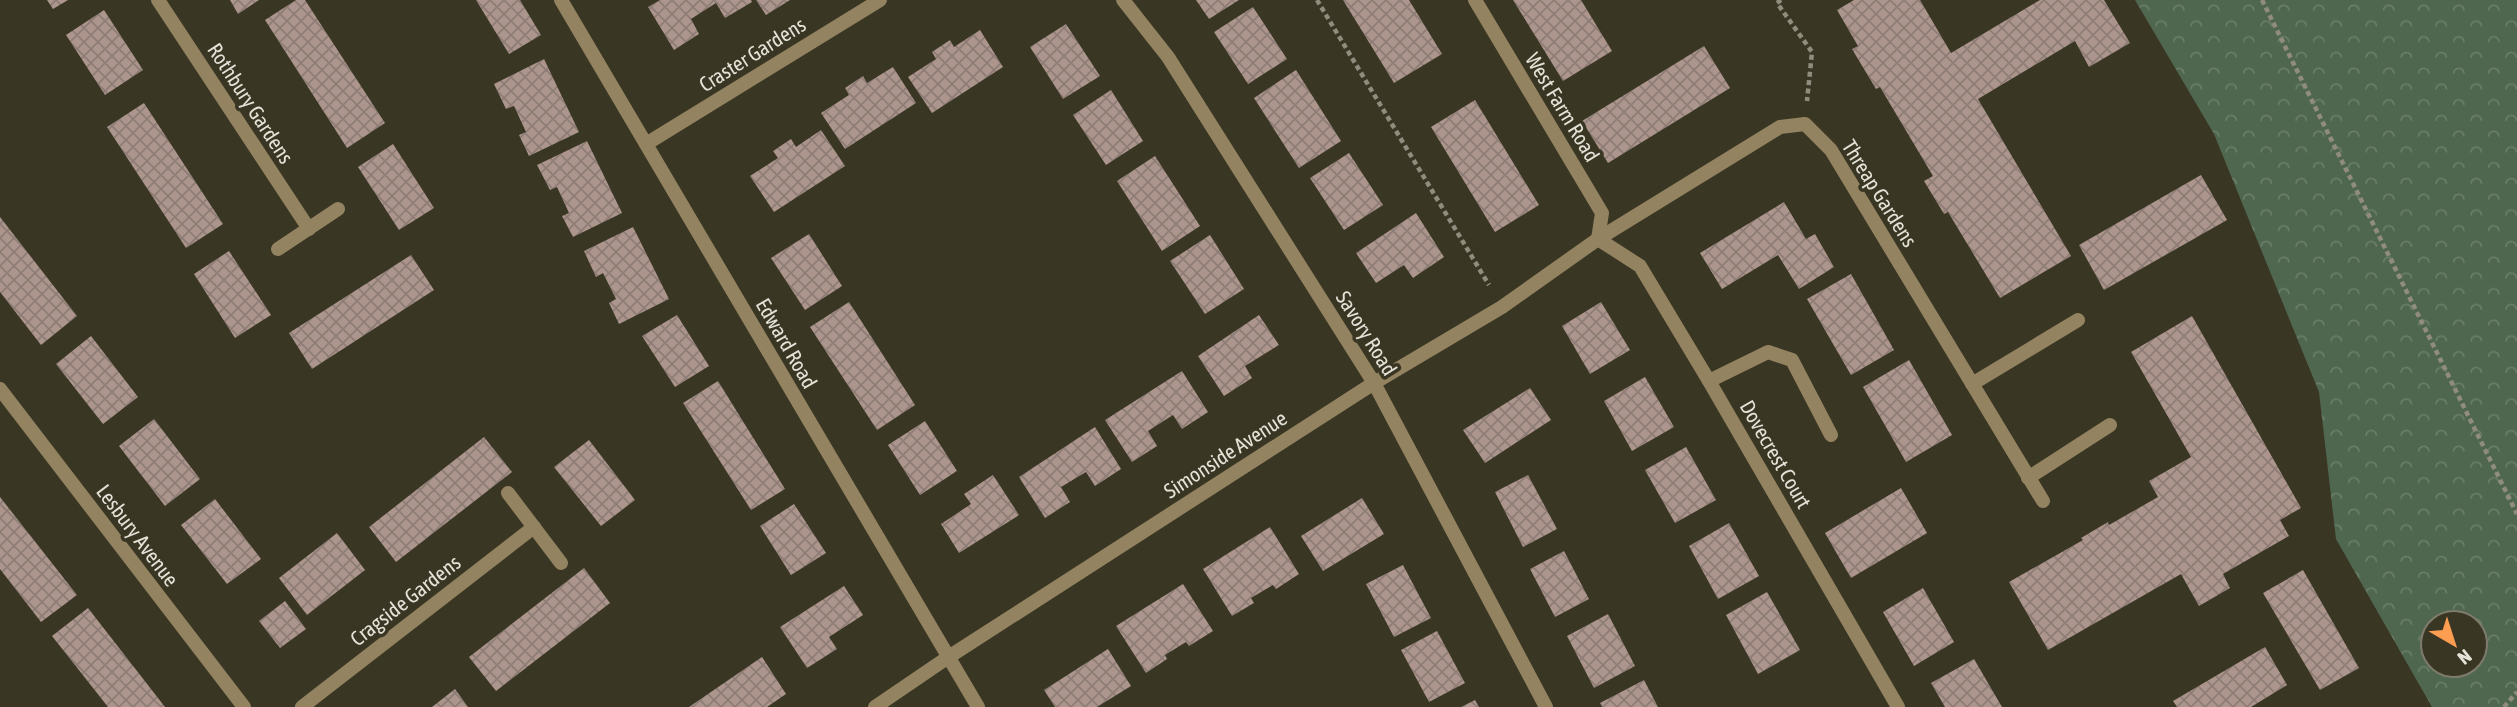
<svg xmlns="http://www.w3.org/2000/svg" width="2517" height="707" font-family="'Asap Condensed',sans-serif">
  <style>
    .park { fill: url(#park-crowns); fill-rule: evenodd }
    .building { fill: url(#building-cross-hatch) }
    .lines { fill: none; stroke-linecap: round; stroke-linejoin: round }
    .path { stroke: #908d7f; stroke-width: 4.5; stroke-dasharray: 5 3.5; stroke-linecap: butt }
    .lane { stroke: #938360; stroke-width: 14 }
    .street { stroke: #938360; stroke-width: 14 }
    .labels { text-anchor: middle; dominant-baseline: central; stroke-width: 7; stroke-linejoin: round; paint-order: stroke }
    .street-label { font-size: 21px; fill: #e5e3d8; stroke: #393624 }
  </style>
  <defs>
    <pattern id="park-crowns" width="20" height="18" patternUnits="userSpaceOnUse" patternTransform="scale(1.75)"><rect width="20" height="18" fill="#50674f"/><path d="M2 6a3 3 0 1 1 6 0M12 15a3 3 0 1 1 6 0" fill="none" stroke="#697d68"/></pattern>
    <pattern id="building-cross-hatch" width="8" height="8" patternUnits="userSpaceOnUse" patternTransform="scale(1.75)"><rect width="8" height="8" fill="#ac958c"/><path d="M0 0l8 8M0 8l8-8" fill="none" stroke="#8d7d76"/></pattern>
  </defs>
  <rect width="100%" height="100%" fill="#393624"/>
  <path class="park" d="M2135 0H2517V707H2432L2336 539 2319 392 2214 134ZM2433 623H2475V665H2433Z"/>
  <g class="building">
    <path d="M47 0H68L53 9Z"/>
    <path d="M230 0H259L238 14Z"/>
    <path d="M296 0H305L385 123 347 148 265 20Z"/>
    <path d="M476 0H520L541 35 509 54Z"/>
    <path d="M660 0H751L752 2 725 18 716 3 691 19 699 34 674 50 648 7Z"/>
    <path d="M756 0H790L766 15Z"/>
    <path d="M1196 0H1239L1209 19Z"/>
    <path d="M1343 0H1409L1442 54 1394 83Z"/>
    <path d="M1513 0H1581L1612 51 1563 81Z"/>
    <path d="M1854 0H1920L1951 53 2040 0H2104L2130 43 2089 67 2075 41 1978 99 2071 256 2000 298 1948 212 1944 214 1924 181 1933 176 1880 87 1876 89 1852 49 1858 46 1837 10Z"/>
    <path d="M1253 7 1287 59 1248 84 1214 32Z"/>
    <path d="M104 10 143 70 105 95 66 35Z"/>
    <path d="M1066 24 1100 76 1063 99 1030 47Z"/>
    <path d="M980 30 1003 67 932 113 908 77 936 59 932 52 950 40 954 47Z"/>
    <path d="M1704 46 1730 88 1608 163 1582 121Z"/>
    <path d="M544 59 579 132 529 156 519 135 526 132 514 106 506 109 494 84Z"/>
    <path d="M893 67 916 103 845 149 821 113 849 95 845 88 863 76 867 83Z"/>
    <path d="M1296 70 1341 141 1299 168 1254 98Z"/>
    <path d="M1111 90 1143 141 1106 165 1073 115Z"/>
    <path d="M1475 100 1539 205 1495 232 1431 127Z"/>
    <path d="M144 103 223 224 186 248 107 127Z"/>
    <path d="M821 130 845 166 774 212 750 176 778 158 773 151 791 139 796 147Z"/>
    <path d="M587 141 622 213 573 237 562 216 569 213 557 187 550 190 537 165Z"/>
    <path d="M393 144 434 208 399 230 358 167Z"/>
    <path d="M1349 153 1383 205 1344 230 1310 178Z"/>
    <path d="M1155 156 1200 226 1162 251 1117 181Z"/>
    <path d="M2201 175 2227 220 2104 290 2079 245Z"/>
    <path d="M1784 202 1806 239 1815 234 1834 267 1799 289 1778 255 1722 289 1700 253Z"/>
    <path d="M1416 213 1444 257 1413 278 1404 265 1376 283 1356 253Z"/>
    <path d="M0 217 77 316 41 345 0 292Z"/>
    <path d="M633 227 669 299 619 324 609 303 616 299 603 273 596 277 584 251Z"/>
    <path d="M809 234 842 286 805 310 771 258Z"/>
    <path d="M1210 235 1244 289 1205 314 1170 261Z"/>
    <path d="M229 251 271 315 235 338 194 274Z"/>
    <path d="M411 255 434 290 312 369 289 333Z"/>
    <path d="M1851 274 1894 350 1851 375 1807 299Z"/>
    <path d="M849 302 915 405 877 430 810 327Z"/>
    <path d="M1601 302 1630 350 1590 374 1562 326Z"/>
    <path d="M677 315 709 366 675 387 642 336Z"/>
    <path d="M1259 315 1279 345 1245 366 1252 378 1224 396 1198 356Z"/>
    <path d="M2192 316 2301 508 2280 520 2289 536 2223 574 2230 588 2199 606 2181 574 2048 650 2009 582 2083 540 2081 538 2108 522 2109 525 2158 497 2149 481 2191 457 2131 352Z"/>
    <path d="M91 336 138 397 103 424 56 364Z"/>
    <path d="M1909 360 1952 435 1906 462 1863 387Z"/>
    <path d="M1182 371 1208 412 1182 429 1173 415 1148 431 1157 446 1132 462 1105 420Z"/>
    <path d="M1645 377 1674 427 1632 451 1604 401Z"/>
    <path d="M718 381 785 489 751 510 683 403Z"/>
    <path d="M1530 388 1551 420 1485 463 1463 430Z"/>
    <path d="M154 419 200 479 165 506 119 446Z"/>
    <path d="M925 421 957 471 920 495 888 445Z"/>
    <path d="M1095 427 1121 469 1095 486 1086 472 1061 487 1070 502 1045 518 1019 477Z"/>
    <path d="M484 437 512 472 396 562 369 527Z"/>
    <path d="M589 440 635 500 601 526 554 467Z"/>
    <path d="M1686 447 1716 500 1675 523 1645 470Z"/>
    <path d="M993 475 1019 515 959 553 941 524 971 504 964 494Z"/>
    <path d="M1528 475 1557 529 1523 547 1495 492Z"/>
    <path d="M1901 488 1927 533 1851 578 1825 533Z"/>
    <path d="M0 497 77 595 41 622 0 569Z"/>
    <path d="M1362 498 1384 534 1323 571 1301 536Z"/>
    <path d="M215 499 261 559 227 584 181 525Z"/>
    <path d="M794 504 826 553 791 575 760 526Z"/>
    <path d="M1729 523 1759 576 1718 599 1689 546Z"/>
    <path d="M1270 527 1299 574 1276 589 1273 585 1251 598 1254 603 1232 616 1203 569Z"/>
    <path d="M337 533 365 570 307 615 279 578Z"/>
    <path d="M1564 551 1589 599 1555 617 1530 569Z"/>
    <path d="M1403 565 1431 618 1394 637 1366 584Z"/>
    <path d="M584 568 610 603 496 691 469 657Z"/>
    <path d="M2303 570 2359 668 2320 690 2263 593Z"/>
    <path d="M1183 584 1213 631 1189 646 1186 642 1165 655 1167 659 1146 673 1116 626Z"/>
    <path d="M844 586 863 615 829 637 837 649 807 668 780 627Z"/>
    <path d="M1923 588 1954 642 1914 666 1883 612Z"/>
    <path d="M1767 592 1800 650 1758 674 1726 615Z"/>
    <path d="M285 601 306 629 280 648 259 621Z"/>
    <path d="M88 608 165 707H108L52 636Z"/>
    <path d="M1608 614 1635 666 1594 688 1567 636Z"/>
    <path d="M1437 631 1465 683 1429 702 1401 650Z"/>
    <path d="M2265 647 2287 685 2251 707H2177L2173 701Z"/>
    <path d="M1108 649 1131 686 1097 707H1055L1044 690Z"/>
    <path d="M762 657 786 694 767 707H689Z"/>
    <path d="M1974 659 2002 707H1945L1931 683Z"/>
    <path d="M1644 680 1658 707H1602L1600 703Z"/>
    <path d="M455 689 468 707H432Z"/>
    <path d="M1475 700 1479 707H1461Z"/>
  </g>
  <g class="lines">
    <g class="path">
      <path d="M1317 0 1489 285"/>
      <path d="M1781 0 1777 3 1812 52 1807 101"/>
      <path d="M2262 0 2517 514"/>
      <path d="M2504 707 2517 692"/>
    </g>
    <path class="lane" d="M1709 381 1768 352 1792 360 1831 435"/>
    <g class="street">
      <path d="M158 0 309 229"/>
      <path d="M561 0 978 707"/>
      <path d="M1123 0 1168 57 1374 383 1546 707"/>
      <path d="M1475 0 1602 213 1598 239"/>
      <path d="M646 144 880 0"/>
      <path d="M1598 239 1640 266 1709 381 1898 707"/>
      <path d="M278 249 338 209"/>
      <path d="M1972 384 2078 320"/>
      <path d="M0 389 244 707"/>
      <path d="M2028 478 2110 425"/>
      <path d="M508 493 561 563"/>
      <path d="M302 707 534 527"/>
      <path d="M875 707 947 658 1374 383 1502 307 1598 239 1780 127 1805 124 1831 150 2043 501"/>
    </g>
  </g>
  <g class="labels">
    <g class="street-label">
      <text transform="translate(752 54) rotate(-32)">Craster Gardens</text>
      <text transform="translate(251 103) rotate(57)">Rothbury Gardens</text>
      <text transform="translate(1563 107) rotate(59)">West Farm Road</text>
      <text transform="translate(1880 193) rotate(58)">Threap Gardens</text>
      <text transform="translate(1367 333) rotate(58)">Savory Road</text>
      <text transform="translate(787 343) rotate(60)">Edward Road</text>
      <text transform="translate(1225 454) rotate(-33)">Simonside Avenue</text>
      <text transform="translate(1776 454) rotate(60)">Dovecrest Court</text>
      <text transform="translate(138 535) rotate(53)">Lesbury Avenue</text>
      <text transform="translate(405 600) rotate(-38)">Cragside Gardens</text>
    </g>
  </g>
  <g transform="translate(2454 644) rotate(141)"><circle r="33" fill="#393624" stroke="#7e7b6c" stroke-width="2"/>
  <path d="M0-5L12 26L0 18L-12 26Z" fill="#fc9d52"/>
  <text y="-10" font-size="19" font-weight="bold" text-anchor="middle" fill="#e5e3d8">N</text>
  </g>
</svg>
